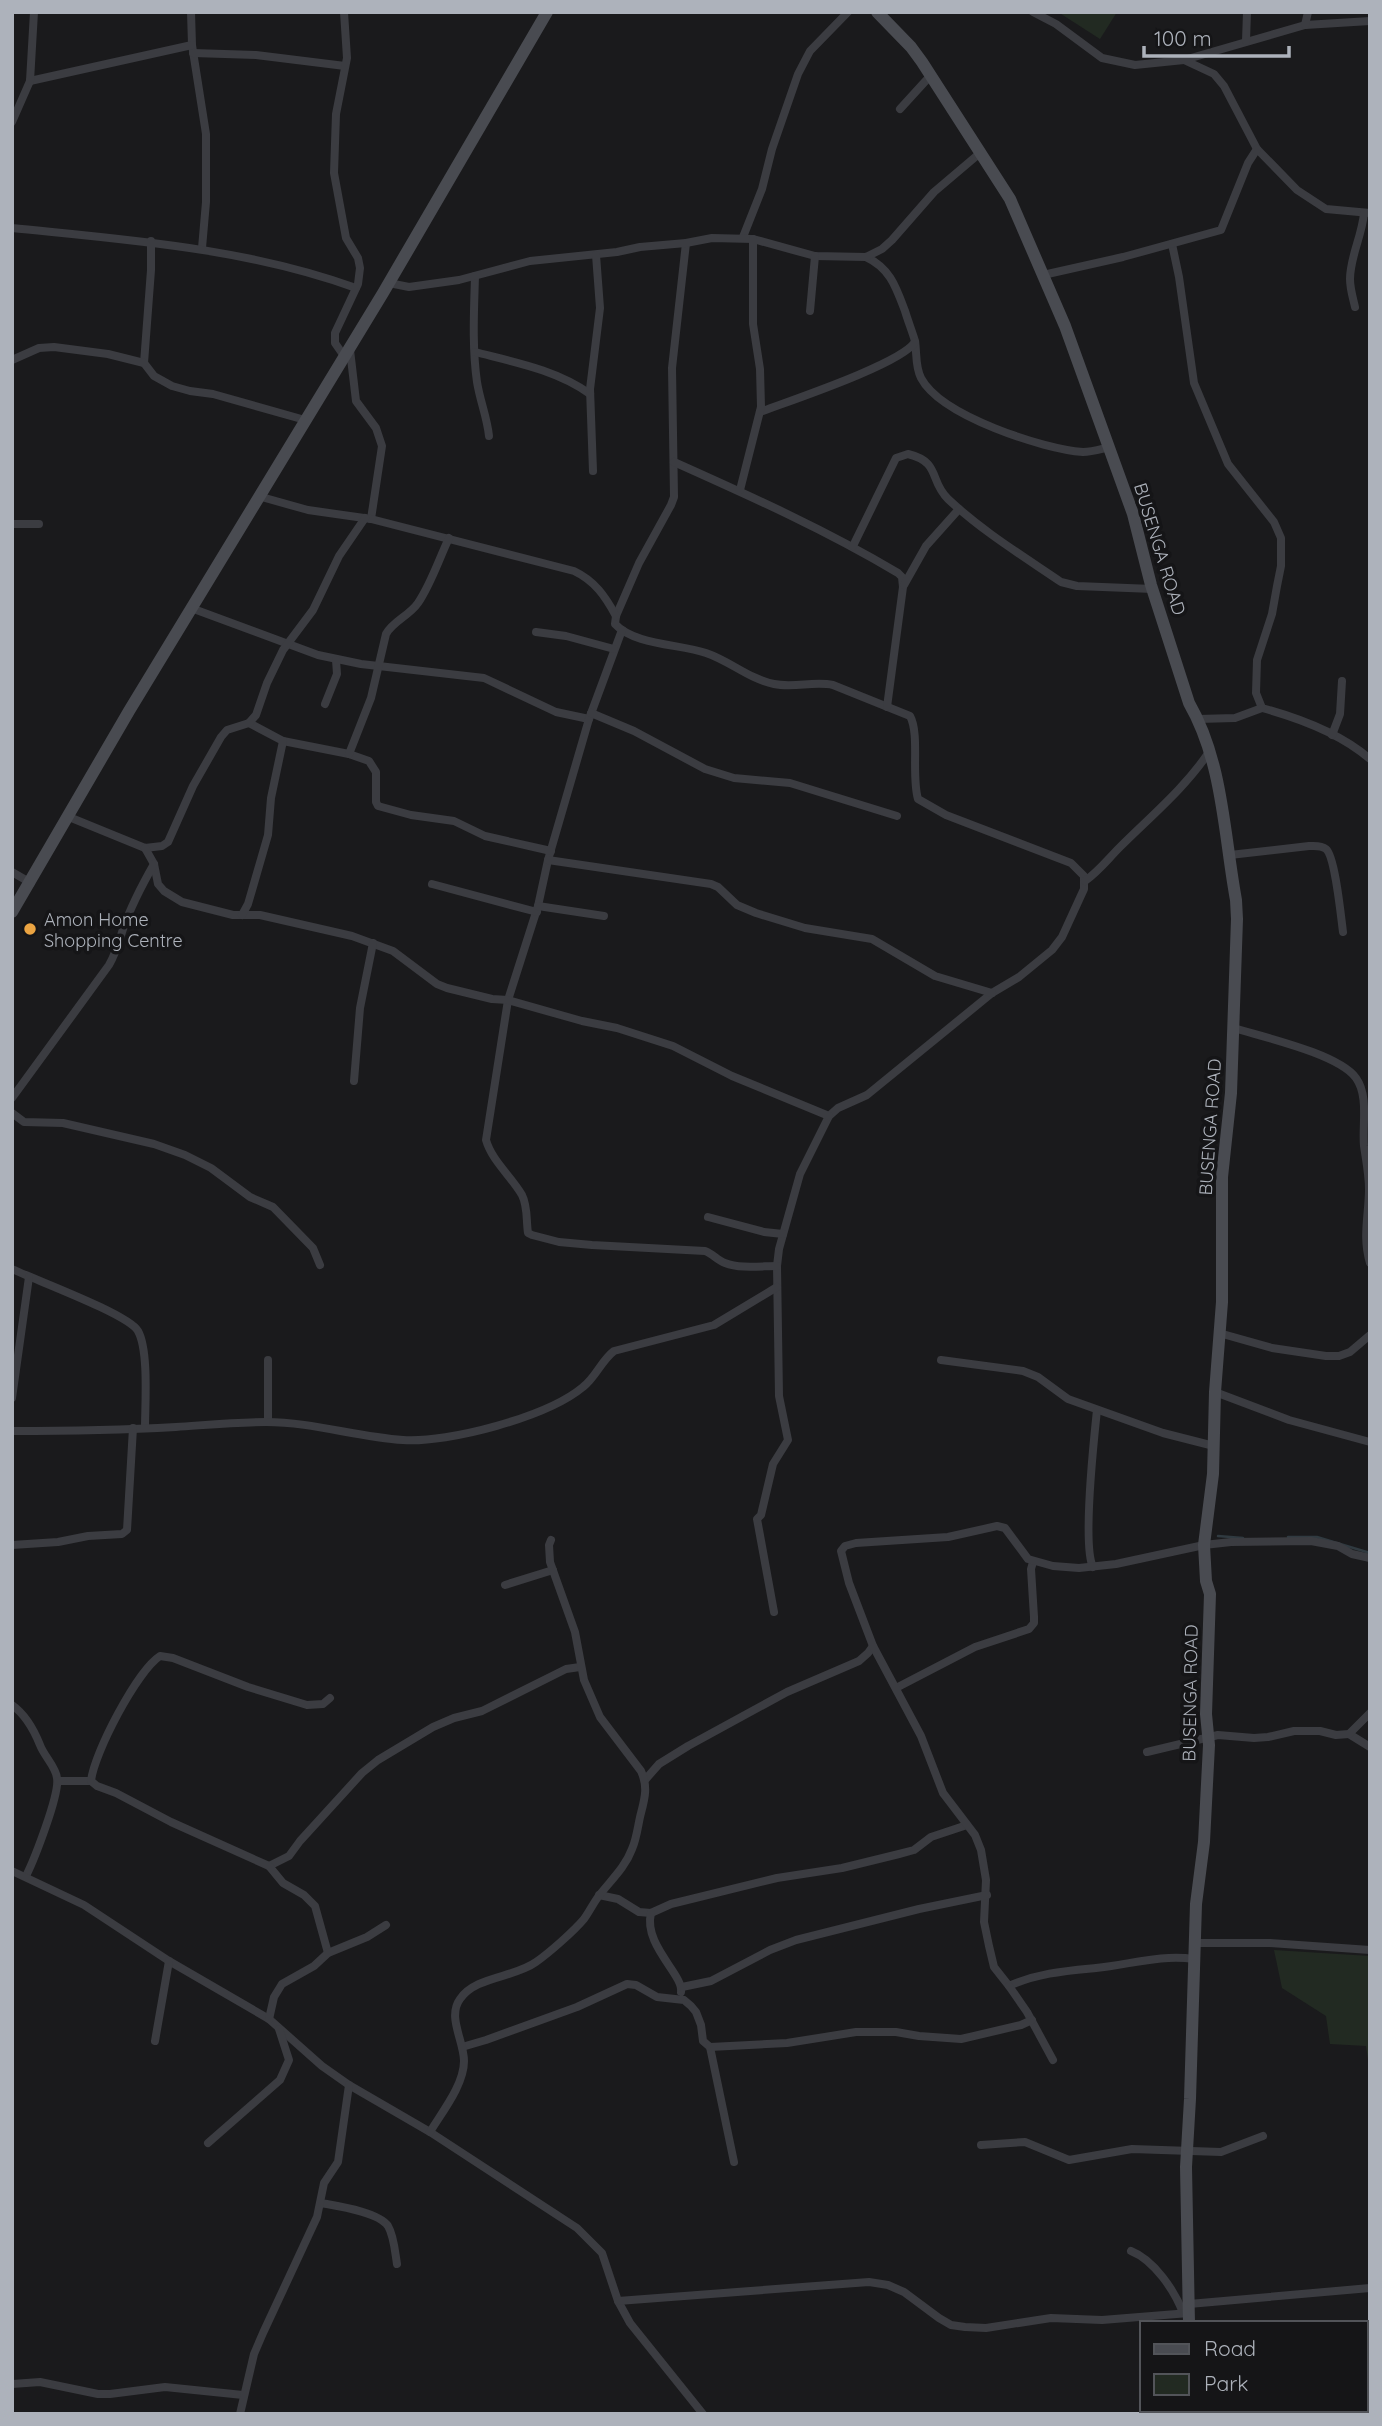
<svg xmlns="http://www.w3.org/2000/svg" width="1382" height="2426" font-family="Quicksand,sans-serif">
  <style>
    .green { fill: #222a22 }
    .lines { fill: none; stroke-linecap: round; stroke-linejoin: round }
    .stream { stroke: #303a40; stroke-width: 2.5 }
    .street { stroke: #3b3c41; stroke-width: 8 }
    .secondary { stroke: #494b51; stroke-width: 12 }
    .poi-dot { fill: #eba442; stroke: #151517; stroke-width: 2.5 }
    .labels { text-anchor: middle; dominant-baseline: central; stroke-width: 7; stroke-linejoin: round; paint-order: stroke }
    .street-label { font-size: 18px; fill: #adb2bb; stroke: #151517 }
    .poi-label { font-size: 18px; fill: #adb2bb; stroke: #151517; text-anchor: start }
  </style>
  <rect width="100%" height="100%" fill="#1a1a1c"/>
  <g class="green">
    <path d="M1058 12H1117L1100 39Z"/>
    <path d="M1274 1950 1370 1956V2073L1366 2046 1330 2044 1326 2016 1282 1988Z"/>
  </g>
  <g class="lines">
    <g class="stream">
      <path d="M1218 1536 1243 1538"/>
      <path d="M1288 1537H1317L1370 1553"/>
    </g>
    <g class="street">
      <path d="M191 12 192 45 206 134V202L202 248"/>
      <path d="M1033 12 1056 24 1102 58 1135 65 1184 60 1305 25 1370 21"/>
      <path d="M1305 25 1308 12"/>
      <path d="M1246 41 1247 12"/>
      <path d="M193 53 256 55 345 66"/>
      <path d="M1184 60 1214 74 1224 86 1257 149 1297 190 1326 209 1370 213"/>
      <path d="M30 81 192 45"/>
      <path d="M900 109 931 75"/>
      <path d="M12 122 30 81 34 12"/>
      <path d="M12 228C129 240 245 248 356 288"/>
      <path d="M743 237 762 189 772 149 798 74 810 51 848 12"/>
      <path d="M151 241V270L144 363 154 376 172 386 190 391 213 394 305 420"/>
      <path d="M686 243 672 368 674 497 671 505 639 563 616 616 615 624C634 645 680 644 706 653 730 661 749 679 774 684 794 688 814 681 833 685L910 716C920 734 911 776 918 799L946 815 1071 863 1084 876V889L1062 937 1052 950 1019 977 992 993 867 1095 838 1108 829 1116 800 1174 779 1249 777 1266 779 1396 788 1440 773 1464 761 1515 757 1519 774 1612"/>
      <path d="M1172 244 1179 277 1194 383 1228 464 1274 522 1281 538V566L1277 586 1272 614 1257 660 1256 693 1262 708C1299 718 1340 733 1370 759"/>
      <path d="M866 257C890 268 896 287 905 311 908 321 912 331 915 341 917 354 915 366 921 378 941 416 1043 449 1083 452 1092 452 1101 449 1110 447"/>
      <path d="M1043 275 1123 257 1221 230 1248 163 1257 149"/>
      <path d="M475 276C474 311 472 347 477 382 480 401 487 417 489 436"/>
      <path d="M389 283 409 287 459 280 530 261 617 252 640 247 686 243 712 238 753 239 815 256 866 257 882 249 892 240 934 192 980 153"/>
      <path d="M1355 307C1353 298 1350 289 1350 279 1350 257 1362 236 1364 213"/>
      <path d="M810 311 815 256"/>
      <path d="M350 350 356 401 376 428 382 446 371 519"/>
      <path d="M475 352C514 362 557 370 590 394"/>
      <path d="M344 356 335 343V333L358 284 360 268 358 258 346 238 334 173 336 114 347 58 344 12"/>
      <path d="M12 360 39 348 54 347 108 354 144 363"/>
      <path d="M760 412C789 401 901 364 915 342"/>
      <path d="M674 462C750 496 826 530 898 573L902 577 903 587 887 707"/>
      <path d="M593 471 590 389 600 308 596 255"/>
      <path d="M740 490 761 407 760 369 753 324V239"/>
      <path d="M258 496 308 510 371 519 574 571C595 581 605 596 616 616"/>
      <path d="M12 524H39"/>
      <path d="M853 546 896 458 908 454C941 462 929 481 948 499 982 531 1023 556 1061 582L1077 586 1153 589"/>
      <path d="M904 585 926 546 959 509"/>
      <path d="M191 608 318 655 361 664 484 678 556 712 589 719"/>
      <path d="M622 630 589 719 548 860 538 906 508 1000 486 1140C492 1161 511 1176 522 1195 528 1207 526 1220 528 1233L532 1235 559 1242 592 1245 705 1251C713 1254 717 1260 725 1263 740 1269 761 1266 777 1266"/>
      <path d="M536 632 566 636 614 649"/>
      <path d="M325 704 337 674 336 660"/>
      <path d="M591 713 634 731 705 769 734 778 790 783 897 816"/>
      <path d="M1198 719 1235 718 1262 708"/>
      <path d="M249 723 283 741 349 754 369 761 376 772V802L378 806 411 815 454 821 485 836 551 851"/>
      <path d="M1332 735 1340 714 1342 681"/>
      <path d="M349 754 371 698 386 634C393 621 409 616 418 603 431 584 439 559 449 538"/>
      <path d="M69 817 145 848 162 846 168 842 193 786 221 737 227 730 249 723 256 715 267 683 283 650 313 610 339 556 365 518"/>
      <path d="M145 848 154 864 158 884 164 891 182 902 233 915H260L352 936 393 951 437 984 447 988 492 999 508 1000 582 1021 617 1028 673 1046 732 1076 829 1116"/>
      <path d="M1230 855 1309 846C1315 846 1321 845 1326 849 1335 856 1341 917 1343 932"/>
      <path d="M548 860 711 884 718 887 737 905 756 913 805 928 872 939 935 976 992 993"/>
      <path d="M12 872 31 883"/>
      <path d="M1085 881C1100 870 1107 860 1120 847 1151 816 1185 788 1209 752"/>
      <path d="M432 884 537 912"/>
      <path d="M538 906 604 916"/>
      <path d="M242 915 248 904 268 835 271 798 283 741"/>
      <path d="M1234 1028C1263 1037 1339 1054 1356 1078 1369 1096 1362 1125 1364 1146 1366 1160 1369 1175 1369 1189 1369 1214 1362 1237 1370 1263"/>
      <path d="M354 1081 360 1008 373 943"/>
      <path d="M12 1098 109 965C116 953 119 942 123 929 131 906 142 885 154 864"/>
      <path d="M12 1113 24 1122 63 1123 154 1144 185 1155 211 1168 250 1197 273 1207 313 1248 320 1265"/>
      <path d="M708 1217 764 1232 783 1234"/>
      <path d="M12 1269C35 1280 128 1314 138 1331 149 1351 145 1405 145 1428"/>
      <path d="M1219 1333 1272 1348 1326 1356H1339L1350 1352 1370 1335"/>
      <path d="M268 1360V1422"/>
      <path d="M941 1360 1023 1371 1038 1377 1068 1399 1163 1433 1214 1446"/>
      <path d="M1215 1392 1289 1420 1370 1442"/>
      <path d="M12 1398 29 1277"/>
      <path d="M12 1431C67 1431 122 1430 176 1427 206 1425 236 1422 266 1422 312 1422 357 1437 403 1440 449 1443 547 1417 583 1387 596 1377 601 1361 614 1351L714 1325 777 1287"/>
      <path d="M12 1545 58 1542 88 1536 122 1534 127 1530 133 1428"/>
      <path d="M1093 1567C1082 1545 1094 1439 1097 1410"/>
      <path d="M505 1585 553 1570"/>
      <path d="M896 1688 975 1647 1029 1629 1034 1623V1617L1031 1569 1033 1562"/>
      <path d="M12 1705C26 1715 34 1730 40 1745 44 1756 56 1767 57 1778 60 1794 34 1860 26 1876"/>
      <path d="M1349 1734 1370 1747"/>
      <path d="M1147 1752 1218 1735 1254 1738 1268 1737 1294 1731H1320L1336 1735 1349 1734 1370 1713"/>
      <path d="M645 1780 659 1764 688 1746 787 1692 859 1661 868 1653 873 1646"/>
      <path d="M58 1781H91"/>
      <path d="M269 1866 289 1856 300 1841 362 1773 378 1760 433 1727 454 1718 482 1711 566 1669 580 1667"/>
      <path d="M12 1871 84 1905 169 1961 269 2019 322 2066 349 2085 430 2132 577 2228 602 2253 618 2301 630 2323 703 2414"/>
      <path d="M599 1895 618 1899 639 1912 651 1913 671 1904 777 1878 842 1868 899 1854 914 1850 931 1837 967 1825"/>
      <path d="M651 1913C643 1945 684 1975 681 1992"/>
      <path d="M1196 1943H1270L1370 1950"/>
      <path d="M328 1953 315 1906 304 1895 283 1883 269 1866 171 1822 116 1793 97 1786 91 1781C94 1753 137 1671 160 1656L173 1658 248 1687 307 1705 323 1704 330 1698"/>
      <path d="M1194 1959C1160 1954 1129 1965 1096 1968 1065 1971 1038 1973 1009 1986L994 1967 989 1946 984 1922 986 1880 981 1850 975 1835 943 1793 921 1736 873 1646 849 1583 841 1551 845 1546 856 1543 948 1537 997 1526 1005 1528 1028 1559 1053 1566 1079 1568 1116 1564 1204 1545 1231 1542 1311 1541 1338 1546 1352 1554 1370 1558"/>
      <path d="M1009 1986 1027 2012 1053 2060"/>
      <path d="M682 1987 711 1981 770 1950 796 1940 919 1909 987 1895"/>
      <path d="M269 2019 274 1997 282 1984 314 1966 328 1953 367 1937 386 1925"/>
      <path d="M155 2041 169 1961"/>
      <path d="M462 2047 486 2040 577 2007 627 1984 636 1985 657 1997 684 2000 691 2006 696 2012 701 2025 703 2041 710 2047 734 2162"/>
      <path d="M710 2047 787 2043 856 2032H896L919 2036 961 2039 1021 2025 1032 2020"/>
      <path d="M430 2132C442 2112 464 2085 464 2061 464 2041 447 2017 460 1999 476 1976 514 1978 536 1962 549 1953 574 1931 584 1919 589 1912 593 1904 598 1897 610 1881 625 1868 632 1849 637 1838 638 1824 641 1813 645 1798 648 1786 641 1771L600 1717 584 1680 575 1632 550 1562 549 1545 551 1540"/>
      <path d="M208 2143 280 2080 289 2060 279 2029"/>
      <path d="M981 2145 1025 2142 1069 2160 1132 2149 1221 2152 1263 2136"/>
      <path d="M321 2203C337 2206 379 2212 388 2226 394 2236 395 2252 397 2264"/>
      <path d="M1131 2251C1154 2260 1175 2291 1183 2313"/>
      <path d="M618 2301 869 2282 888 2285 904 2292 939 2318 951 2325 965 2327 986 2328 1051 2318 1102 2320 1189 2313"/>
      <path d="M1189 2304 1370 2288"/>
      <path d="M12 2384 40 2382 98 2394H110L165 2387 243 2395"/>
      <path d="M240 2414 254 2354 263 2333 317 2217 324 2183 338 2162 349 2085"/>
    </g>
    <g class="secondary">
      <path d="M877 12 911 47 922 62 1010 199 1065 326 1133 514 1151 585 1189 703C1223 762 1224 835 1236 900L1237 919 1231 1093 1222 1177V1302L1215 1392 1213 1474 1204 1545 1206 1581 1210 1594 1206 1714 1209 1745 1204 1842 1196 1904 1190 2099 1186 2167 1189 2323"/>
      <path d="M12 912 129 711 383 293 547 12"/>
      <path d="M1187 2414V2410"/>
    </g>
  </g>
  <circle class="poi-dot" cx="30" cy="929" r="7"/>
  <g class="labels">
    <g class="street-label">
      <text transform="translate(1160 549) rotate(73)">BUSENGA ROAD</text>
      <text transform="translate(1210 1127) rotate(-86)">BUSENGA ROAD</text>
      <text transform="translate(1190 1693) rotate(-89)">BUSENGA ROAD</text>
    </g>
    <g class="poi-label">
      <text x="44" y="919">Amon Home<tspan x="44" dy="21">Shopping Centre</tspan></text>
    </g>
  </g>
  <rect width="1382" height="2426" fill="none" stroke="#adb2bb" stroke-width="28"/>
  <rect x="1140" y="2321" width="228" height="91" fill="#151517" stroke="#525459" stroke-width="2"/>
  <rect x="1154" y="2344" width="35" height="10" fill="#494b51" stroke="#525459" stroke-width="2"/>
  <text x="1204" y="2356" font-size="21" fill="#adb2bb">Road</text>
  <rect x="1154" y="2374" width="35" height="21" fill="#222a22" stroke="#525459" stroke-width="2"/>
  <text x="1204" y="2391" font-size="21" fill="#adb2bb">Park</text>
  <path d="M1144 46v10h145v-10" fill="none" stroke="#adb2bb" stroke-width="3.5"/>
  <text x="1154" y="46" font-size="21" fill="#adb2bb" stroke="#151517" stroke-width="5" paint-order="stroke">100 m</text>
</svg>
